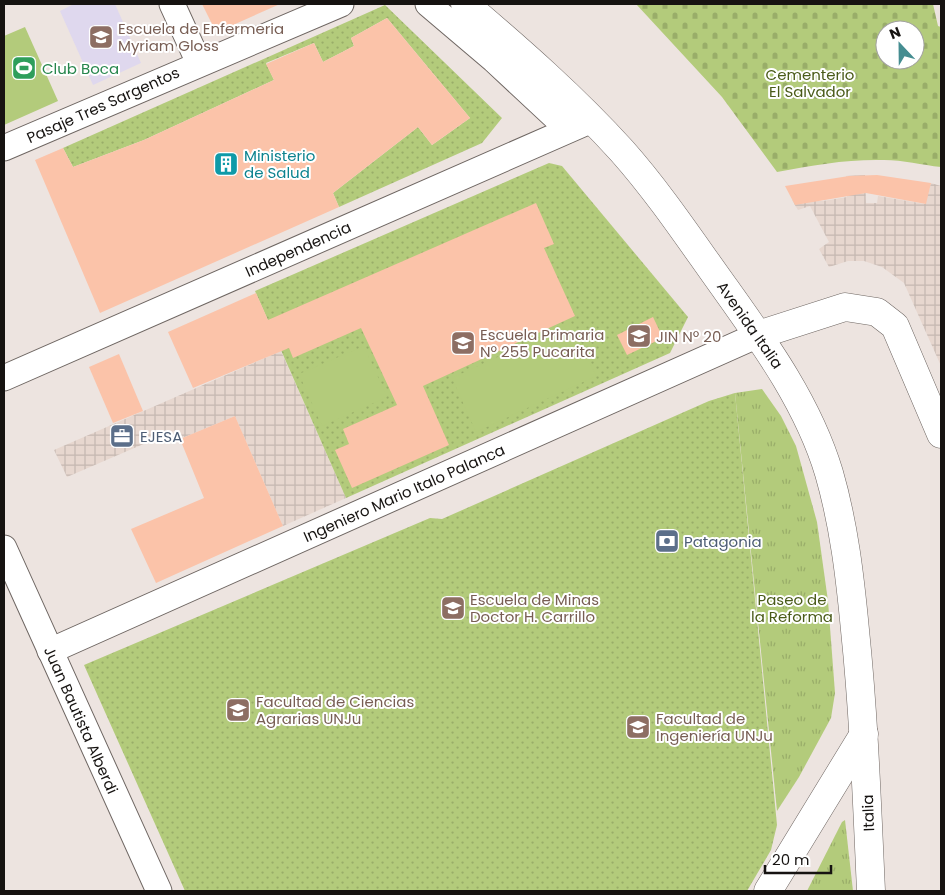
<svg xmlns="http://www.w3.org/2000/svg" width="945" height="895" font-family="Poppins,sans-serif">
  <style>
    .industrial { fill: url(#industrial-grid) }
    .education { fill: #dfd8ee }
    .grass { fill: url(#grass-dots) }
    .cemetery { fill: url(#cemetery-stones); fill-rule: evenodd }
    .park { fill: url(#park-tufts) }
    .pitch { fill: #b3cb7b }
    .building { fill: #fbc3a9 }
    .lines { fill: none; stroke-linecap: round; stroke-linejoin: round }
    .street-casing { stroke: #6e6662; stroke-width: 27 }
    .secondary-casing { stroke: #6e6662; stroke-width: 29 }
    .primary-casing { stroke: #6e6662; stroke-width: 29 }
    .street { stroke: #fff; stroke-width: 25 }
    .secondary { stroke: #fff; stroke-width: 28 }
    .primary { stroke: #fff; stroke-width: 28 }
    .labels { text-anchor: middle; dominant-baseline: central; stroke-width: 4; stroke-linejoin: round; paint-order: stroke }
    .education-label { font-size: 15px; fill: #785e54; stroke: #fff; text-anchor: start }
    .leisure-label { font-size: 15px; fill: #27864d; stroke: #fff; text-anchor: start }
    .park-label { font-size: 15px; fill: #4a5b19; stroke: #fff }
    .street-label { font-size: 15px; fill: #161311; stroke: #fff }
    .culture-label { font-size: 15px; fill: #0d838f; stroke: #fff; text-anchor: start }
    .service-label { font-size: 15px; fill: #4e5e75; stroke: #fff; text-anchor: start }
  </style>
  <defs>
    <pattern id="industrial-grid" width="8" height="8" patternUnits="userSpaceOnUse" patternTransform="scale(1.25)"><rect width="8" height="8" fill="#e7d7cf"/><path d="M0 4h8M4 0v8" fill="none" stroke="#c5b8b1"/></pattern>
    <pattern id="grass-dots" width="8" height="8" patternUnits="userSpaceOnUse" patternTransform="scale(1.25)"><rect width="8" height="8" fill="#b3cb7b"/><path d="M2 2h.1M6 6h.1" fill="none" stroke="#99ad69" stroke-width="1.8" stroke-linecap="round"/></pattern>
    <pattern id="cemetery-stones" width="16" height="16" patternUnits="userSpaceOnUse" patternTransform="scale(1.25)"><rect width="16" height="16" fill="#b3cb7b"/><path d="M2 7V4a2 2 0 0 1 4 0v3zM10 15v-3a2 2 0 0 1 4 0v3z" fill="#99ad69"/></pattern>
    <pattern id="park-tufts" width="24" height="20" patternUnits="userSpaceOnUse" patternTransform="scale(1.25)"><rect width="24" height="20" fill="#b3cb7b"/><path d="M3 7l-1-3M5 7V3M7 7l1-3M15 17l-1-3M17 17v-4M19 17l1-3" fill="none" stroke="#99ad69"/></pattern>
  </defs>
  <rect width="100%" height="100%" fill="#ede4e0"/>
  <g class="industrial">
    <path d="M865 175 866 203H877L878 196 925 204 931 183 941 186V366L904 283 882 267 864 261H848L829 267 819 249 829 242 810 206 798 210 792 200 823 201 847 197 846 176Z"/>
    <path d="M281 351 346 498 283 526 235 416 180 439 176 430 67 477 54 450Z"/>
  </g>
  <path class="education" d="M74 4H115L141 63 93 85 60 11Z"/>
  <g class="grass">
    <path d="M385 5 502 118 482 143 339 207 333 193 418 127 432 145 470 118 387 18 351 38 354 46 323 62 314 43 266 63 274 80 144 140 73 167 63 148Z"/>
    <path d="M549 163 562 166 688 317 670 353 346 498 255 291Z"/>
    <path d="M735 393 777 825 771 850 747 891H185L84 665 430 518 442 519 709 401Z"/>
  </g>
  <path class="cemetery" d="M636 4H933L938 26 941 27V167C922 165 903 160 884 160 848 159 813 165 777 172L722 97ZM885 30H915V60H885Z"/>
  <g class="park">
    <path d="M762 389 781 416 796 446 817 522 828 601 835 693 831 718 799 777 777 811 735 393Z"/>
    <path d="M845 820 853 891H807L842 822Z"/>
  </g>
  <g class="pitch">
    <path d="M25 27 58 101 4 125V36Z"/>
    <path d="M571 323 596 376 476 432 452 378Z"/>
    <path d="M364 346 387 397 322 426 299 374Z"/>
  </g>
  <g class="building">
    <path d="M202 4H280L224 29 212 24Z"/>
    <path d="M387 18 470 118 432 145 418 127 333 193 339 207 100 313 35 160 63 148 73 167 144 140 274 80 266 64 314 43 323 62 354 46 351 38Z"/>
    <path d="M877 175 931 183 926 204 866 193 795 205 785 186 849 176Z"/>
    <path d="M536 203 554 244 544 248 575 316 423 386 449 445 352 488 335 450 349 444 343 429 397 405 361 328 293 358 289 348 193 388 168 332 256 293 268 320Z"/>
    <path d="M653 317 663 338 627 355 617 335Z"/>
    <path d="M119 354 143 411 113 423 89 367Z"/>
    <path d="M235 416 283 526 156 583 131 529 204 498 180 439Z"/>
  </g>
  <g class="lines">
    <defs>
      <g id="street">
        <path d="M172 4 199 63"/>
        <path d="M428 4 494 60 568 129"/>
        <path d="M4 148 341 4"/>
        <path d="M4 378 592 120"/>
        <path d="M4 548 159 891"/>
        <path d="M50 651 758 335"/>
      </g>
      <path id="secondary" d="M758 335 845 307 877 312 895 326 941 434"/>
      <g id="primary">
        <path d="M465 4C519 50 574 98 622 151 661 195 693 244 727 291 767 347 809 406 829 473 844 525 850 577 855 630 864 717 867 804 871 891"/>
        <path d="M768 891 864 734"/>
      </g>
    </defs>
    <use href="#street" class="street-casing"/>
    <use href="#secondary" class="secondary-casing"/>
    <use href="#primary" class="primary-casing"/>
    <use href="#street" class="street"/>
    <use href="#secondary" class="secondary"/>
    <use href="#primary" class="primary"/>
  </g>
  <defs>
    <symbol id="university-square" viewBox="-11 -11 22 22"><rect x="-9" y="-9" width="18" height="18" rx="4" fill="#8d6e63" stroke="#fff"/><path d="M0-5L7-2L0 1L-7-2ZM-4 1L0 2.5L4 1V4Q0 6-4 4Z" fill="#fff"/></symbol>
    <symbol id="stadium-square" viewBox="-11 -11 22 22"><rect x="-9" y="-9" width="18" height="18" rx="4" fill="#2e9e5b" stroke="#fff"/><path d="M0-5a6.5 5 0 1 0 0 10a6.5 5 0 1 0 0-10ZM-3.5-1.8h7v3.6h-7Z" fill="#fff"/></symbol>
    <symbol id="building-square" viewBox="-11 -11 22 22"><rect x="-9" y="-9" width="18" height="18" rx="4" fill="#0f9aa8" stroke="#fff"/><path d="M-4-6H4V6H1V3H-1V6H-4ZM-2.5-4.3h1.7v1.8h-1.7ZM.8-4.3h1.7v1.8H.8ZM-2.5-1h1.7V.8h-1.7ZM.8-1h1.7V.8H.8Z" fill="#fff"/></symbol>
    <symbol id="school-square" viewBox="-11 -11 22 22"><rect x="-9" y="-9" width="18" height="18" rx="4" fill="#8d6e63" stroke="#fff"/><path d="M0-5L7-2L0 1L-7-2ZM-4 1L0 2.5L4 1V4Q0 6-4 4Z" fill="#fff"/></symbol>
    <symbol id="office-square" viewBox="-11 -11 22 22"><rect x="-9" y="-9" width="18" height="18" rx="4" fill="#5c6f8a" stroke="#fff"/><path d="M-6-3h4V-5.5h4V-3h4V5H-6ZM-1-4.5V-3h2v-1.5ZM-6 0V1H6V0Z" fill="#fff"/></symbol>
    <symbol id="bank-square" viewBox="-11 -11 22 22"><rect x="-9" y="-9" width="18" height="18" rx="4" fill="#5c6f8a" stroke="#fff"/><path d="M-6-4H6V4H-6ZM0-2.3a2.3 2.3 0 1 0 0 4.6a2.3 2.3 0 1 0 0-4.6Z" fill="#fff"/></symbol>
  </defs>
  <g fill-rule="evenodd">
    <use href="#university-square" x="87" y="23" width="28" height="28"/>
    <use href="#stadium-square" x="10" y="54" width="28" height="28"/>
    <use href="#building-square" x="212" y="150" width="28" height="28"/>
    <use href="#school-square" x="625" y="322" width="28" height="28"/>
    <use href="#school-square" x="449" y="329" width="28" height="28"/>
    <use href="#office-square" x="108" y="422" width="28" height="28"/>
    <use href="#bank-square" x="653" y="527" width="28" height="28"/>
    <use href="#school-square" x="439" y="594" width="28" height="28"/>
    <use href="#university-square" x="224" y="696" width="28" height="28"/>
    <use href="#university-square" x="624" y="713" width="28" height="28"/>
  </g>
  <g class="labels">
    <g class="education-label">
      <text x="118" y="28">Escuela de Enfermeria<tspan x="118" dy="17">Myriam Gloss</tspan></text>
      <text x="480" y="334">Escuela Primaria<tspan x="480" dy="17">Nº 255 Pucarita</tspan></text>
      <text x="656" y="336">JIN Nº 20</text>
      <text x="470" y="599">Escuela de Minas<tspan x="470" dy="17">Doctor H. Carrillo</tspan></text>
      <text x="256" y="701">Facultad de Ciencias<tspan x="256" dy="17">Agrarias UNJu</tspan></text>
      <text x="656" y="718">Facultad de<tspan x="656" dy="17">Ingeniería UNJu</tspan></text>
    </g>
    <g class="leisure-label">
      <text x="42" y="68">Club Boca</text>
    </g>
    <g class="park-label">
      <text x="810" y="74">Cementerio<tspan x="810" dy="17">El Salvador</tspan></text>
      <text x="792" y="599">Paseo de<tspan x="792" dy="17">la Reforma</tspan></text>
    </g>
    <g class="street-label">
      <text transform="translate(103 105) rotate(-24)">Pasaje Tres Sargentos</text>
      <text transform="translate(298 249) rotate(-24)">Independencia</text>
      <text transform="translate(750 325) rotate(55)">Avenida Italia</text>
      <text transform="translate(404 493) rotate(-24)">Ingeniero Mario Italo Palanca</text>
      <text transform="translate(81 720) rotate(66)">Juan Bautista Alberdi</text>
      <text transform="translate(868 813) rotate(-92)">Italia</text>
    </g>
    <g class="culture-label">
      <text x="244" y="155">Ministerio<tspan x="244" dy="17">de Salud</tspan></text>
    </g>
    <g class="service-label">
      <text x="140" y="436">EJESA</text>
      <text x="684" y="541">Patagonia</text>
    </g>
  </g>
  <rect width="945" height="895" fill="none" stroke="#161311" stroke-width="10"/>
  <g transform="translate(900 45) rotate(338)"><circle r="24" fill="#ffffff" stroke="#a2a1a0"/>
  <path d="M0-4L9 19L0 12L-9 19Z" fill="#458d91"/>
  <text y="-8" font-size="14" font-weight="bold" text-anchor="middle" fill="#161311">N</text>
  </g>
  <path d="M765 865v8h66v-8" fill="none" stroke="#161311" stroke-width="2.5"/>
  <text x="772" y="865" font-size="15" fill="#161311" stroke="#ffffff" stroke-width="4" paint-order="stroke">20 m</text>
</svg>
